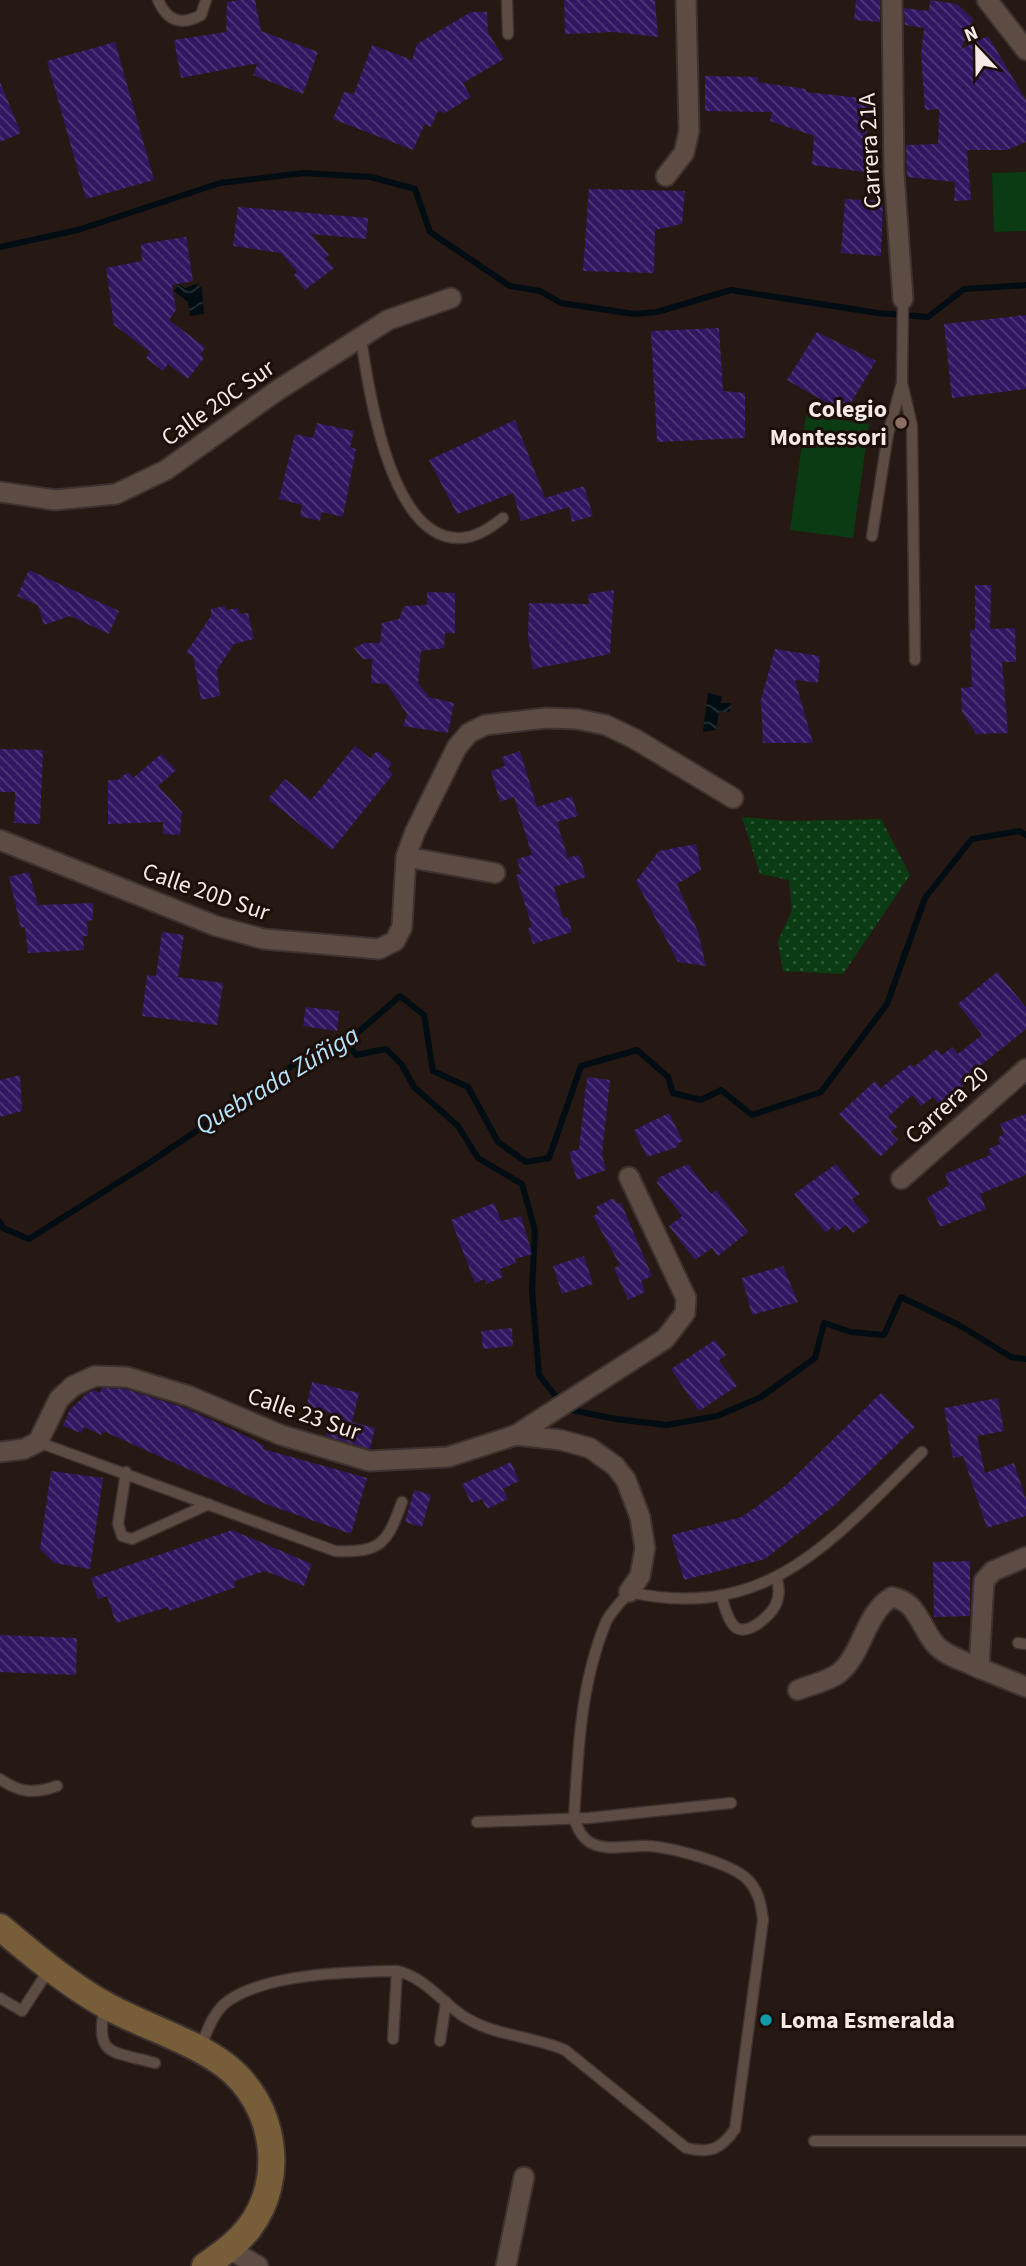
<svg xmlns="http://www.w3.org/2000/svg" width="1026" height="2266" font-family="'Source Sans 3',sans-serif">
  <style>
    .grass { fill: url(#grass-dots) }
    .garden { fill: #0a3b13 }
    .water { fill: url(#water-waves) }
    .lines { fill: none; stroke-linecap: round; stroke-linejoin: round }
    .stream { stroke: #020c13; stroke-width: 6 }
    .building { fill: url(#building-back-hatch) }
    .lane-casing { stroke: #3d322f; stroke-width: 13 }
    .street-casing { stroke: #3d322f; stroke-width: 23 }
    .secondary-casing { stroke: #3d322f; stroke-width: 30 }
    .lane { stroke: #5c4c44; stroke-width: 10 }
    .street { stroke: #5c4c44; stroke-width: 19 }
    .secondary { stroke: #785e38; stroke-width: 26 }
    .education-dot { fill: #8d6e63; stroke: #1c0f09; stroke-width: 2.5 }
    .culture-dot { fill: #0f9aa8; stroke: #1c0f09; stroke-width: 2.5 }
    .labels { text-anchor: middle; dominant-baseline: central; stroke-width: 6; stroke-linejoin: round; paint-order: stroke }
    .street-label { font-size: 24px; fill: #f5eae6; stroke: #1c0f09 }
    .poi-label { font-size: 24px; font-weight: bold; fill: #f5eae6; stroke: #1c0f09; text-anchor: end }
    .water-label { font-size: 26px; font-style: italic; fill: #b4e3fd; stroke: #1c0f09 }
  </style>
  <defs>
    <pattern id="grass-dots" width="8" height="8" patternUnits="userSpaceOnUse" patternTransform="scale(1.75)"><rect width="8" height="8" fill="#0a3b13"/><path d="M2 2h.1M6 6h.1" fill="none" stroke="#2e5835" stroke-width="1.8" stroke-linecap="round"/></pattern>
    <pattern id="water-waves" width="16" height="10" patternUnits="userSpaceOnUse" patternTransform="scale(1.75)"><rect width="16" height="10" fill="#020c13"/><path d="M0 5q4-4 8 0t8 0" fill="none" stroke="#283035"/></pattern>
    <pattern id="building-back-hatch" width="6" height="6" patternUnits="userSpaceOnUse" patternTransform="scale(1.75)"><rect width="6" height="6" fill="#311761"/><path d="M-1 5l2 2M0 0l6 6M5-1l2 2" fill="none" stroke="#4f3978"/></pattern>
  </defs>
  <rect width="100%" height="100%" fill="#261812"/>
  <path class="grass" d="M742 817 790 821 881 819 910 875 843 974 783 971 778 941 792 910 789 880 760 874Z"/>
  <g class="garden">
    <path d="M1026 172V231L994 232 992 173Z"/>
    <path d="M806 415 869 424 853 538 790 530Z"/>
  </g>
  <g class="water">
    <path d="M179 284 185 288 196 284 202 288 204 314 190 316 188 302 174 291Z"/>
    <path d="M708 693 722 696 721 703H731L730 712H719L716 730 703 732Z"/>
  </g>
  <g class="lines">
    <g class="stream">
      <path d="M0 247 78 230 220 183 303 173 371 177 415 189 430 232 510 286 540 291 561 303 634 314 657 312 731 290 878 313 928 317 964 289 1026 285"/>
      <path d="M347 1042 356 1055 386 1049 402 1065 414 1087 458 1126 478 1158 522 1184 535 1230 532 1290 539 1375 566 1409 616 1419 667 1425 717 1416 761 1397 815 1358 824 1323 851 1332 884 1335 901 1297 959 1325 1011 1357 1026 1359"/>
      <path d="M0 1222 3 1228 29 1239 149 1163 295 1064 347 1042 400 996 424 1015 433 1071 468 1087 498 1142 526 1162 549 1158 581 1066 637 1050 668 1077 673 1093 701 1100 721 1090 752 1115 821 1092 887 1004 925 898 972 839 1020 831 1026 835"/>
    </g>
  </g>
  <g class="building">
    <path d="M239 0H255L261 31 318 52 303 94 253 75 258 63 181 78 174 40 226 32 227 2Z"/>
    <path d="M564 0H655L658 37 614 32 565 34Z"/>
    <path d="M856 0H880V22L854 20Z"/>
    <path d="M930 0 957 4 973 19 961 49 988 36 1026 100V142L1007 150H967L971 200 954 201 955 182 907 177 906 145 938 144 939 109 925 110 921 54 924 28 905 25 904 8 929 11Z"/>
    <path d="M471 12H487L488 32 504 59 463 83 471 97 445 113 438 111 431 127 425 124 413 150 333 119 344 92 354 94 372 45 412 60 417 44Z"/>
    <path d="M115 42 154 180 86 199 47 61Z"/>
    <path d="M705 76 758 77 757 82 806 89V92L869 99 864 172 812 165 814 136 770 121 772 112 705 111Z"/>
    <path d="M0 82 21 133 0 142Z"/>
    <path d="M589 189 685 191 682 224 655 230 654 273 583 271Z"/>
    <path d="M845 199 883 201 881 256 841 253Z"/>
    <path d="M238 207 368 218 366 239 311 234 329 255 325 258 334 268 305 290 294 275 297 272 281 253 233 246Z"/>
    <path d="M186 237 193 281 172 285 176 310 169 320 205 347 201 354 204 358 188 379 168 364 163 371 146 358 150 352 114 325 106 268 142 261 141 244Z"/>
    <path d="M1026 315V389L952 398 944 324Z"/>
    <path d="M719 328 723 391 745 393V438L657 442 651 331Z"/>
    <path d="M817 332 876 361 845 413 787 380Z"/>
    <path d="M515 420 545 498 584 486 593 516 572 522 569 507 521 521 513 493 457 514 429 460Z"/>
    <path d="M317 423 354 431 350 447 356 449 343 517 322 512 320 521 300 516 302 505 279 499 295 434 313 438Z"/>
    <path d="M29 570 119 611 109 634 70 616 44 625 38 605 17 596Z"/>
    <path d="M975 585H991L990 629 1015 628 1016 662H1002L1008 733 976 734 962 712 961 688 972 687 970 630H975Z"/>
    <path d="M614 590 610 654 533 669 528 636 529 603 589 604 588 594Z"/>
    <path d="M427 592 455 593V633H445L444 648 421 651 418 683 429 697 454 703 448 733 403 726 407 714 387 684 371 683 372 659H363L354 648 364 643H380L382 623 399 619 404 606 427 605Z"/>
    <path d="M225 606 226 610 238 608 239 614 248 613 254 639 234 644 217 670 220 696 201 700 193 656 186 653 211 616V609Z"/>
    <path d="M775 649 820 656 818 683 795 680 813 743H763L761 700Z"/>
    <path d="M355 746 370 758 377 751 392 763 388 769 393 774 332 850 268 799 285 779 311 800Z"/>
    <path d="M0 749 43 750 40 824 14 823 15 792H0Z"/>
    <path d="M520 751 537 807 572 796 578 816 557 822 568 858 579 855 586 877 554 887 563 918 568 917 572 932 533 944 528 928 532 927 516 875 521 873 517 859 532 855 514 797 500 802 491 771 505 766 502 757Z"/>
    <path d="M161 754 176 770 158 786 182 812 180 835 163 834V822L108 824V780H118L128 772 133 778Z"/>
    <path d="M696 844 701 870 677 884 698 932 706 966 678 962 636 881 659 851Z"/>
    <path d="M29 872 38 905 93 903V920L87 921 88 936H83L84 950 28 953 25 927 21 928 9 877Z"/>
    <path d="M162 932 184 935 178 977 223 983 217 1025 142 1016 147 975 156 976Z"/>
    <path d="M997 972 1026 1007V1029L980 1066 983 1070 940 1105 933 1097 921 1106 912 1095 888 1117 897 1127 891 1132 898 1140 880 1157 839 1114 875 1081 881 1088 911 1064 914 1067 937 1049 942 1055 952 1047 958 1054 982 1035 958 1004Z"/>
    <path d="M306 1007 339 1011 337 1031 303 1026Z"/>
    <path d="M20 1075 22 1111 0 1117V1080Z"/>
    <path d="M587 1077 610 1080 602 1154 606 1170 577 1180 569 1152 579 1149Z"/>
    <path d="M669 1113 683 1141 677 1144 678 1147 647 1157 634 1130Z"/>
    <path d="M1026 1114V1175L980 1194 986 1209 940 1227 927 1198 949 1185 945 1174 990 1155 988 1149 1000 1144 998 1138 1004 1134 1000 1124Z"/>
    <path d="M688 1164 711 1194 716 1190 748 1232 718 1256 712 1248 695 1260 669 1226 682 1216 657 1183 658 1178Z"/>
    <path d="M836 1164 860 1194 852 1199 870 1221 853 1233 846 1225 836 1232 833 1226 826 1233 794 1194Z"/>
    <path d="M614 1198 616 1203H621L652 1276 641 1281 645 1292 628 1300 614 1268 620 1265 593 1216 599 1213 596 1207Z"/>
    <path d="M494 1203 501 1221 521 1216 532 1254 515 1259 516 1263 500 1269 503 1277 486 1284 485 1279 475 1283 451 1220Z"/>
    <path d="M584 1256 593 1284 562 1294 553 1266Z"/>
    <path d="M783 1266 798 1302 752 1315 742 1278Z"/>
    <path d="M512 1328 513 1346 483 1349 481 1331Z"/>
    <path d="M715 1340 726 1355 719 1360 737 1386 699 1411 671 1369Z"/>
    <path d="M312 1382 359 1393 352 1422 375 1428 370 1449 326 1436 332 1413 306 1407Z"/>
    <path d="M102 1388 125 1389 185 1408 246 1436 264 1446 263 1449 367 1478 351 1534 266 1504 103 1431 101 1435 84 1427 81 1433 63 1426 70 1410 86 1394 94 1390 100 1393Z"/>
    <path d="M881 1393 915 1427 836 1504 765 1559 684 1580 671 1535 742 1517 785 1486Z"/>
    <path d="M998 1398 1004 1431 977 1436 985 1473 1014 1463 1026 1500V1516L987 1528 963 1456 953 1458 944 1408Z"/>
    <path d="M511 1462 519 1481 503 1489 508 1499 487 1509 482 1499 471 1503 462 1484Z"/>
    <path d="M51 1471 103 1478 90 1569 54 1563 40 1549Z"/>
    <path d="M414 1490 431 1495 422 1527 405 1522Z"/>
    <path d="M232 1530 312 1564 304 1586 265 1571 234 1581 236 1587 169 1611 168 1607 116 1623 107 1596 98 1599 91 1578Z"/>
    <path d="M970 1561V1616L934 1617 933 1562Z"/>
    <path d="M0 1635 77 1638 76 1675 0 1672Z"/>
  </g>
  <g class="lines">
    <defs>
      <g id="lane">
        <path d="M158 0C167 21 181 26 201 15L206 0"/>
        <path d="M507 0 508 34"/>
        <path d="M903 299 902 383 912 426 915 660"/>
        <path d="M361 338C368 388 390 539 459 538 476 538 490 528 503 518"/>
        <path d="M872 536 888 434 901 386"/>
        <path d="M38 1442 335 1551C382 1553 387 1543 402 1502"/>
        <path d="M126 1472 118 1524 122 1536 132 1539 209 1504"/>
        <path d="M721 1595C724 1604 727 1619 734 1626 746 1638 770 1616 775 1606 780 1597 779 1588 777 1578"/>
        <path d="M1018 1643 1026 1644"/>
        <path d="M0 1779C20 1793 34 1794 57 1786"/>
        <path d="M477 1822 589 1818 731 1803"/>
        <path d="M397 1971C424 1977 441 2001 463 2016 493 2036 533 2036 565 2050L686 2148C711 2154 721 2149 735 2129L763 1920C761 1904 759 1892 748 1880 732 1863 670 1847 647 1846 629 1845 610 1851 593 1844 582 1839 578 1829 574 1819 578 1752 580 1685 606 1622 611 1611 622 1601 629 1592 768 1623 833 1539 922 1452"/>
        <path d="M0 1998 22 2011 50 1968"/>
        <path d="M105 2006C94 2057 112 2051 155 2063"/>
        <path d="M440 2041 446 2002"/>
        <path d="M200 2049C207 2031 214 2009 231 1999 272 1973 350 1972 397 1971L393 2039"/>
        <path d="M814 2141H1026"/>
      </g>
      <g id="street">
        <path d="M892 0 894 173 903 299"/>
        <path d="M987 0 1026 50"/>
        <path d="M666 176 684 153 689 131 686 0"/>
        <path d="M0 492 55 500 116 494 166 470 278 390 388 320 451 298"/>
        <path d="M0 840 216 926 264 939 379 949 395 941 402 927 406 857 415 832 457 747 469 733 485 725 546 718 577 719 606 725 635 739 733 798"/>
        <path d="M406 857 495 873"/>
        <path d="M901 1179 1026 1069"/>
        <path d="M516 1435 665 1339 685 1313 686 1298 629 1177"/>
        <path d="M0 1452 24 1449 38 1442 59 1399 73 1386 95 1376 127 1377 189 1396 281 1435 369 1461 448 1457 516 1435 561 1440 590 1448 615 1466 626 1480 640 1517 645 1548 640 1576 629 1592"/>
        <path d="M1026 1557 993 1571 984 1581 979 1668 1026 1687"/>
        <path d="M798 1690C810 1685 829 1681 839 1673 864 1652 864 1614 892 1597 918 1602 919 1625 935 1644 945 1656 965 1661 979 1668"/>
        <path d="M229 2249 258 2266"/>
        <path d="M506 2266 524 2177"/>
      </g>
      <path id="secondary" d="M0 1927C33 1955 69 1985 107 2006 145 2027 192 2040 226 2066 275 2104 287 2179 249 2228 237 2244 220 2255 205 2266"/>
    </defs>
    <use href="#lane" class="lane-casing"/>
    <use href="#street" class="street-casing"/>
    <use href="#secondary" class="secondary-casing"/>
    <use href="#lane" class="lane"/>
    <use href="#street" class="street"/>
    <use href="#secondary" class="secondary"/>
  </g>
  <circle class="education-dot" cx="901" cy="423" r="7"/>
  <circle class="culture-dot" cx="766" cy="2020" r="7"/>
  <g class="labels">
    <g class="street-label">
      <text transform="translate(870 151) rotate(-93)">Carrera 21A</text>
      <text transform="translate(218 403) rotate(-35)">Calle 20C Sur</text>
      <text transform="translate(206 892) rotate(19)">Calle 20D Sur</text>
      <text transform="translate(947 1105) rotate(-42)">Carrera 20</text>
      <text transform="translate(304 1414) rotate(19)">Calle 23 Sur</text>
    </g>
    <g class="poi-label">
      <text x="887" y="409">Colegio<tspan x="887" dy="28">Montessori</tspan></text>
      <text x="780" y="2020" text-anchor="start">Loma Esmeralda</text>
    </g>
    <g class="water-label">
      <text transform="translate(277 1080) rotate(-31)">Quebrada Zúñiga</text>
    </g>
  </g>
  <g transform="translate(977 49) rotate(338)" stroke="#1c0f09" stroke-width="5" paint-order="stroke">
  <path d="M0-5L12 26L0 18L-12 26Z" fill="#f5eae6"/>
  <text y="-10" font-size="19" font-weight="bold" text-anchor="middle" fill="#f5eae6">N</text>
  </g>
</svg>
